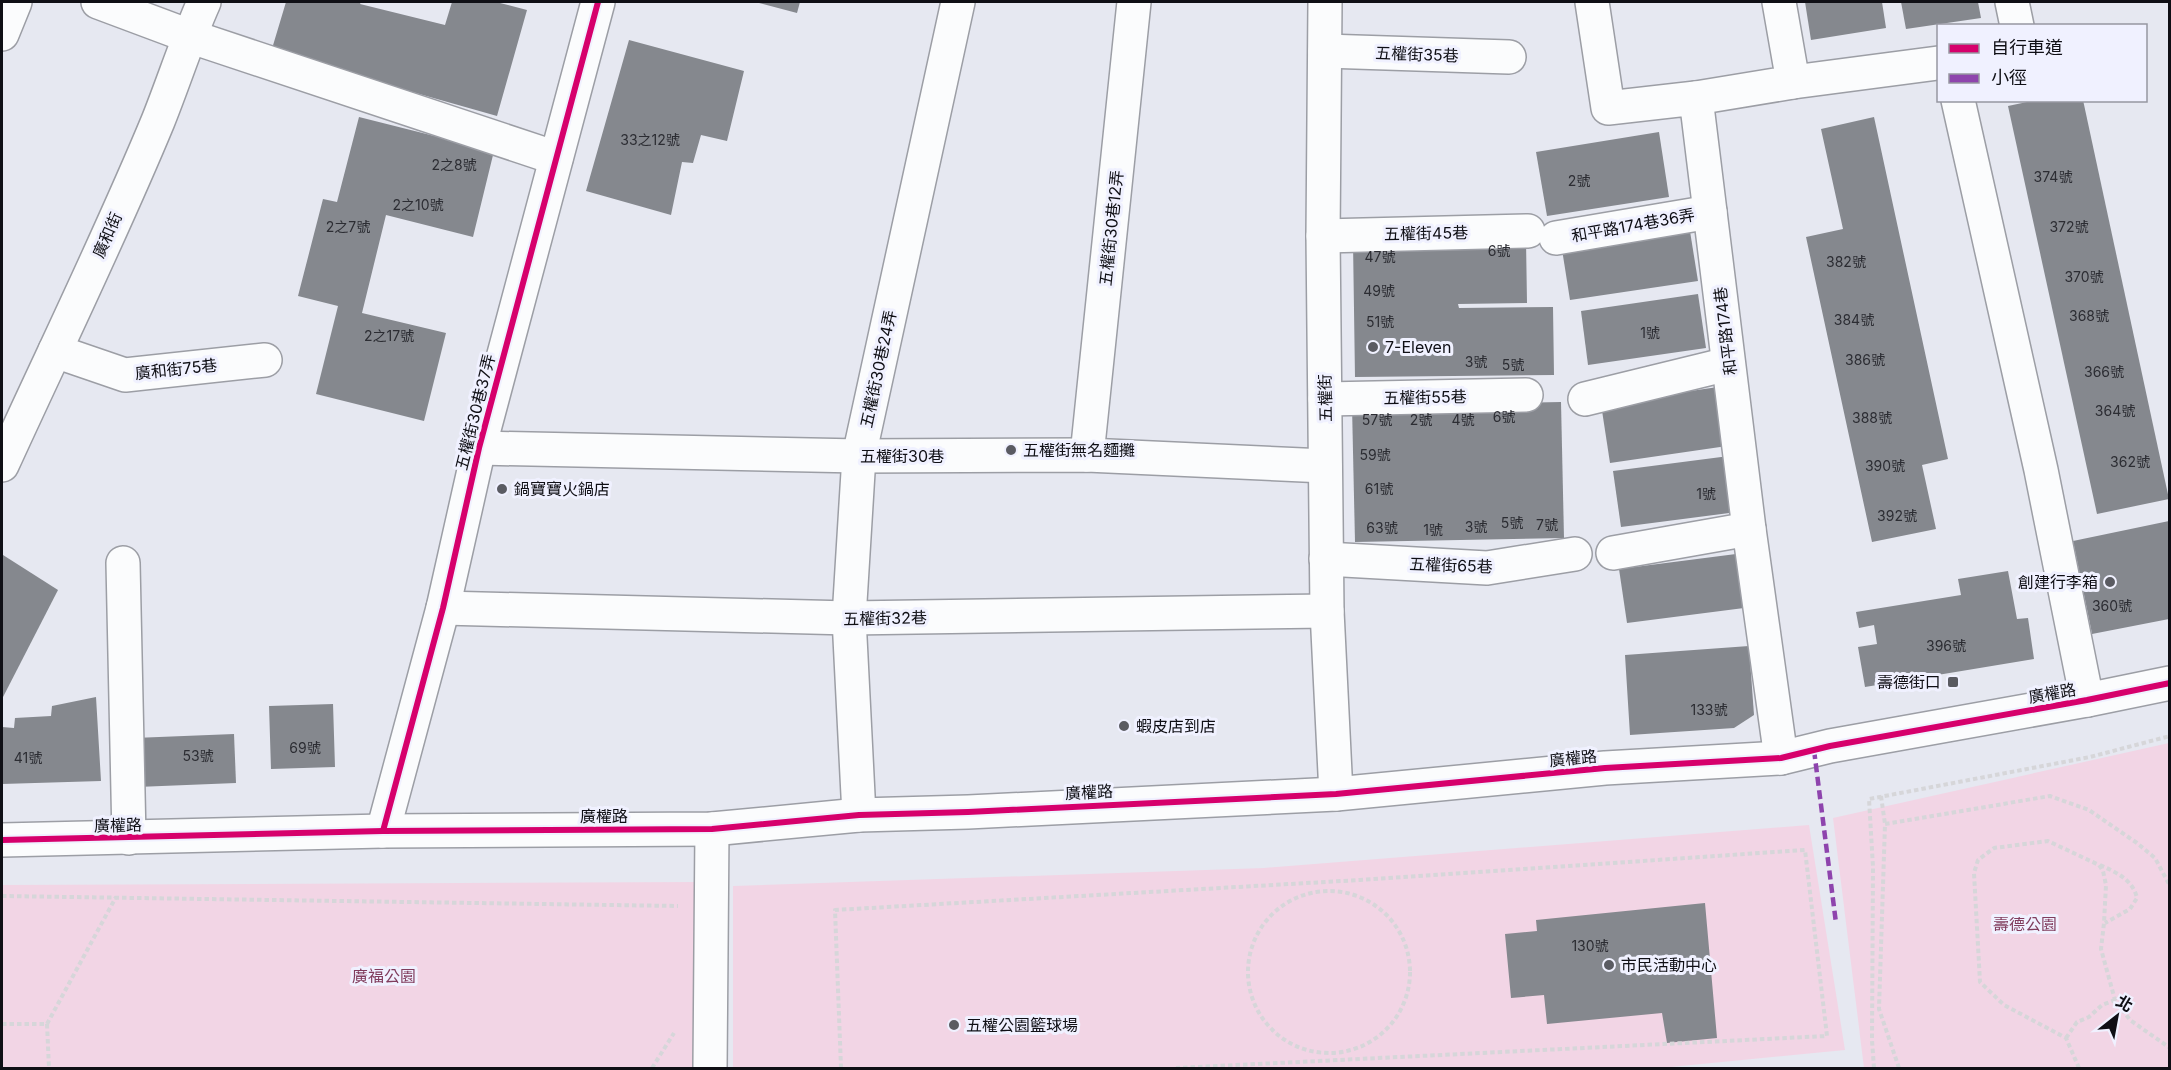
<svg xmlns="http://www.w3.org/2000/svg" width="2171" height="1070" font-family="Inter,'Noto Sans TC',sans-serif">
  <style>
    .green { fill: #f2d5e5 }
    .building { fill: #85888e }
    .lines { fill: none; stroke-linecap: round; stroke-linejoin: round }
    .minor-casing { stroke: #9c9ea5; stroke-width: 36 }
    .path { stroke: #d6d6d9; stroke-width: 4; stroke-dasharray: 4.5 3; stroke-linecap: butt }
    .minor { stroke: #fbfcfd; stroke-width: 33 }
    .quiet { stroke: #8e44ad; stroke-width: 4.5; stroke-dasharray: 9 4.5; stroke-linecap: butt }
    .cycleway-casing { stroke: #f0f1ff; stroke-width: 10 }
    .cycleway { stroke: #d6006c; stroke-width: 6 }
    .poi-dot { fill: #5a5b62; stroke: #f0f1ff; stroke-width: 2 }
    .labels { text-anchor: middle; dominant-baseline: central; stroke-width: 6; stroke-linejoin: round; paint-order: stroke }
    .number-label { font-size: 14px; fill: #2c2d33 }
    .street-label { font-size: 16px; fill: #0f0f15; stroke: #f0f1ff }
    .poi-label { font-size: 16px; fill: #0f0f15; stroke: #f0f1ff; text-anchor: start }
    .park-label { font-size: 16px; fill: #803c5d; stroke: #f0f1ff }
  </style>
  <rect width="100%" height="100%" fill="#e6e8f1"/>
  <g class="green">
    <path d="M2169 743V1068H1864L1833 818Z"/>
    <path d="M1809 825 1845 1050 1661 1068H733V886L1264 868Z"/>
    <path d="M699 882 695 1068H2V885Z"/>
  </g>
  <g class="building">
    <path d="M286 2H361L360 4 445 25 452 2H496L527 10 497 116 271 52Z"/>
    <path d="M755 2H800L797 13Z"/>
    <path d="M1805 2H1882L1886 28 1811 40Z"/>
    <path d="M1901 2H1978L1981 18 1906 29Z"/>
    <path d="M629 40 744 71 727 141 701 135 693 163 682 162 671 215 586 191Z"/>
    <path d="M2036 100H2083L2169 499 2097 514 2008 106Z"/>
    <path d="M359 117 494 151 473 237 386 215 362 313 446 333 424 421 316 394 338 306 298 296 323 199 337 202Z"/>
    <path d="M1874 117 1948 459 1922 465 1936 529 1872 542 1806 237 1843 229 1821 129Z"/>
    <path d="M1659 132 1669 197 1547 216 1536 152Z"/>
    <path d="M1689 225 1698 281 1570 300 1561 243Z"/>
    <path d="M1526 240 1527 303 1458 304 1459 308 1553 307 1554 375 1355 377 1353 242Z"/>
    <path d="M1698 294 1706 348 1588 365 1581 311Z"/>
    <path d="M1718 387 1727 446 1610 463 1601 404Z"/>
    <path d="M1561 402 1564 538 1355 542 1352 406Z"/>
    <path d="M1729 456 1737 512 1621 527 1613 471Z"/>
    <path d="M2169 521V619L2092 634 2073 541Z"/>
    <path d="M1736 554 1744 608 1627 623 1619 569Z"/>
    <path d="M3 555 58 590 2 699V558Z"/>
    <path d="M2008 571 2017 619 2028 618 2034 659 1865 687 1858 647 1877 644 1874 625 1859 628 1856 612 1961 595 1958 579Z"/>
    <path d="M1749 646 1754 715 1734 728 1630 735 1625 655Z"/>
    <path d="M96 697 101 781 2 784V727L14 728 15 718 51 716 52 706Z"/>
    <path d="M333 704 335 767 271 769 269 706Z"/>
    <path d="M234 734 236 783 137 787 134 738Z"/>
    <path d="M1705 903 1717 1038 1667 1043 1662 1013 1547 1024 1544 995 1511 998 1505 934 1537 931 1536 920Z"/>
  </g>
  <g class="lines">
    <defs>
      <g id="minor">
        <path d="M98 2 189 36 556 158"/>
        <path d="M1325 2 1323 236 1327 611 1336 794"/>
        <path d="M1592 2 1608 108 1696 98 1749 529 1781 758"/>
        <path d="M2012 2 2017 26"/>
        <path d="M2 34 15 2"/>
        <path d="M1325 51 1509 57"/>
        <path d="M1793 82 1938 63"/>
        <path d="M1696 98 1793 82 1779 2"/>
        <path d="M1958 100 2041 470 2087 700"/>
        <path d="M1323 236 1528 231"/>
        <path d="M1556 238 1710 212"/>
        <path d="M55 351 125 375 265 360"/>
        <path d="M1325 399 1526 395"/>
        <path d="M1585 399 1728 364"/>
        <path d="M479 448 859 456 1087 455 1325 466"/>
        <path d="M1087 455 1134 2"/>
        <path d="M2 465C54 351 110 237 158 121 174 81 187 40 204 2"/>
        <path d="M1613 553 1749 529"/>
        <path d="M1326 559 1487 568 1575 554"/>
        <path d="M123 563 129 838"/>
        <path d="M443 608 849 618 1327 611"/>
        <path d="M859 815 849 618 859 456 958 2"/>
        <path d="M383 831 443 608 479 448 598 2"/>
        <path d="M2 840 383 831 712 829 859 815 968 812 1336 794 1605 768 1781 758 1830 746 2087 700 2170 683"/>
        <path d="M710 1068 712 829"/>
      </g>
    </defs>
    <use href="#minor" class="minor-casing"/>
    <g class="path">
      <path d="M1881 796 1885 824"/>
      <path d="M2100 865C2116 872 2133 880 2137 898L2130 909 2105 923"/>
      <circle cx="1329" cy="972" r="81"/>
      <path d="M2 896 678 906"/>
      <path d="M2 1024H47L116 897"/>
      <path d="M47 1024 49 1068"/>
      <path d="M2066 1038 2077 1022 2089 1017 2102 1005 2115 1000"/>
      <path d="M652 1068 674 1033"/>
      <path d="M841 1068 835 910 1360 880 1805 850 1827 1036 1176 1068"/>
      <path d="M1874 1068 1872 1040 1873 867 1869 799 2090 757 2170 736"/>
      <path d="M1899 1068 1879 1009 1885 824 2050 796 2089 810 2137 843 2155 858 2170 886"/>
      <path d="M2079 1068 2066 1038 2004 1005 1980 982 1974 873 1978 860 1994 848 2048 841 2099 865 2103 871 2106 885 2104 923 2101 949 2115 1000 2130 1020 2170 1048"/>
    </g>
    <use href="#minor" class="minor"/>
    <path class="quiet" d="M1814 750 1836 923"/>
    <defs>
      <g id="cycleway">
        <path d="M383 831 443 608 479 448 598 2"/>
        <path d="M2 840 383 831 712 829 859 815 968 812 1336 794 1605 768 1781 758 1830 746 2087 700 2170 683"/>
      </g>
    </defs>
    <use href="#cycleway" class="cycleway-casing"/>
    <use href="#cycleway" class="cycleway"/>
  </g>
  <g class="poi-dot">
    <circle cx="1373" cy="347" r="6"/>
    <circle cx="1011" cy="450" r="6"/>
    <circle cx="502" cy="489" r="6"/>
    <circle cx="2110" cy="582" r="6"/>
    <rect x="1947" y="676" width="12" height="12" rx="3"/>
    <circle cx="1124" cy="726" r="6"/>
    <circle cx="1609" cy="965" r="6"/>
    <circle cx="954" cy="1025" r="6"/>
  </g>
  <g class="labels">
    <g class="number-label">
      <text x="650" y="139">33之12號</text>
      <text x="454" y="164">2之8號</text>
      <text x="2053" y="176">374號</text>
      <text x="1579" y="180">2號</text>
      <text x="418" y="204">2之10號</text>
      <text x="348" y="226">2之7號</text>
      <text x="2069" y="226">372號</text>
      <text x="1499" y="250">6號</text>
      <text x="1380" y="256">47號</text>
      <text x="1846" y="261">382號</text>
      <text x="2084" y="276">370號</text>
      <text x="1379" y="290">49號</text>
      <text x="2089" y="315">368號</text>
      <text x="1854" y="319">384號</text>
      <text x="1380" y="321">51號</text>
      <text x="1650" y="332">1號</text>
      <text x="389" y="335">2之17號</text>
      <text x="1865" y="359">386號</text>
      <text x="1476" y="361">3號</text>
      <text x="1513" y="364">5號</text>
      <text x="2104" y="371">366號</text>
      <text x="2115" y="410">364號</text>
      <text x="1504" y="416">6號</text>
      <text x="1872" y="417">388號</text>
      <text x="1377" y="419">57號</text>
      <text x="1421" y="419">2號</text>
      <text x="1463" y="419">4號</text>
      <text x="1375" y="454">59號</text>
      <text x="2130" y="461">362號</text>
      <text x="1885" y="465">390號</text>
      <text x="1379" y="488">61號</text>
      <text x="1706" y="493">1號</text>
      <text x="1897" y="515">392號</text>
      <text x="1512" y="522">5號</text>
      <text x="1547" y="524">7號</text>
      <text x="1476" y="526">3號</text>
      <text x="1382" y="527">63號</text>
      <text x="1433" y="529">1號</text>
      <text x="2112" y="605">360號</text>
      <text x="1946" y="645">396號</text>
      <text x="1709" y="709">133號</text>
      <text x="305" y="747">69號</text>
      <text x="198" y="755">53號</text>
      <text x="28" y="757">41號</text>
      <text x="1590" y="945">130號</text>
    </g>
    <g class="street-label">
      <text transform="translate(1417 54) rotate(2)">五權街35巷</text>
      <text transform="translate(1633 225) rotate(-10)">和平路174巷36弄</text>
      <text transform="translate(1111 228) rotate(-84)">五權街30巷12弄</text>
      <text transform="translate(1426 233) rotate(-1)">五權街45巷</text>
      <text transform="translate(107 235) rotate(-66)">廣和街</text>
      <text transform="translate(1725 331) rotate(-97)">和平路174巷</text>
      <text transform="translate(176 369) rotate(-6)">廣和街75巷</text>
      <text transform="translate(878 369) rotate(-78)">五權街30巷24弄</text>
      <text transform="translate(1425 397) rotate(-1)">五權街55巷</text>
      <text transform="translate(1325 398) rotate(-91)">五權街</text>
      <text transform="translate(475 412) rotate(-76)">五權街30巷37弄</text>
      <text x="902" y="456">五權街30巷</text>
      <text transform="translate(1451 565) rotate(2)">五權街65巷</text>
      <text transform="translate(885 618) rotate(-1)">五權街32巷</text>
      <text transform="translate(2052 693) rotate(-10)">廣權路</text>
      <text transform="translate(1573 758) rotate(-6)">廣權路</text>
      <text transform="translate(1089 792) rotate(-3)">廣權路</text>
      <text x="604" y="816">廣權路</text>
      <text transform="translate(118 825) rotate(-1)">廣權路</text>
    </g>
    <g class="poi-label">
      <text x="1385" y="347">7-Eleven</text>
      <text x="1023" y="450">五權街無名麵攤</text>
      <text x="514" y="489">鍋寶寶火鍋店</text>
      <text x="2098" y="582" text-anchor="end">創建行李箱</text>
      <text x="1941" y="682" text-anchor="end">壽德街口</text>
      <text x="1136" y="726">蝦皮店到店</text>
      <text x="1621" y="965">市民活動中心</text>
      <text x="966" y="1025">五權公園籃球場</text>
    </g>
    <g class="park-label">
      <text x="2025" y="924">壽德公園</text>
      <text x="384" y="976">廣福公園</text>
    </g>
  </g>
  <rect width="2171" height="1070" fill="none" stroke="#0f0f15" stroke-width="6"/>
  <rect x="1937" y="24" width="210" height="78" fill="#f0f1ff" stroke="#9697a1" stroke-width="1.5"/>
  <rect x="1949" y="44" width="30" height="9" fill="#d6006c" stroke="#9697a1" stroke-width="1.5"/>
  <text x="1991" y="54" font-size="18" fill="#0f0f15">自行車道</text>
  <rect x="1949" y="74" width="30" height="9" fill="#8e44ad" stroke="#9697a1" stroke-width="1.5"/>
  <text x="1991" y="84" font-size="18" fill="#0f0f15">小徑</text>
  <g transform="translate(2117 1016) rotate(31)" stroke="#f0f1ff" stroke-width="4.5" paint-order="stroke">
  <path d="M0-4.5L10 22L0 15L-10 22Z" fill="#0f0f15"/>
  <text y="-9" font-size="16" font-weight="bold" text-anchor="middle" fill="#0f0f15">北</text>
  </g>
</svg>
